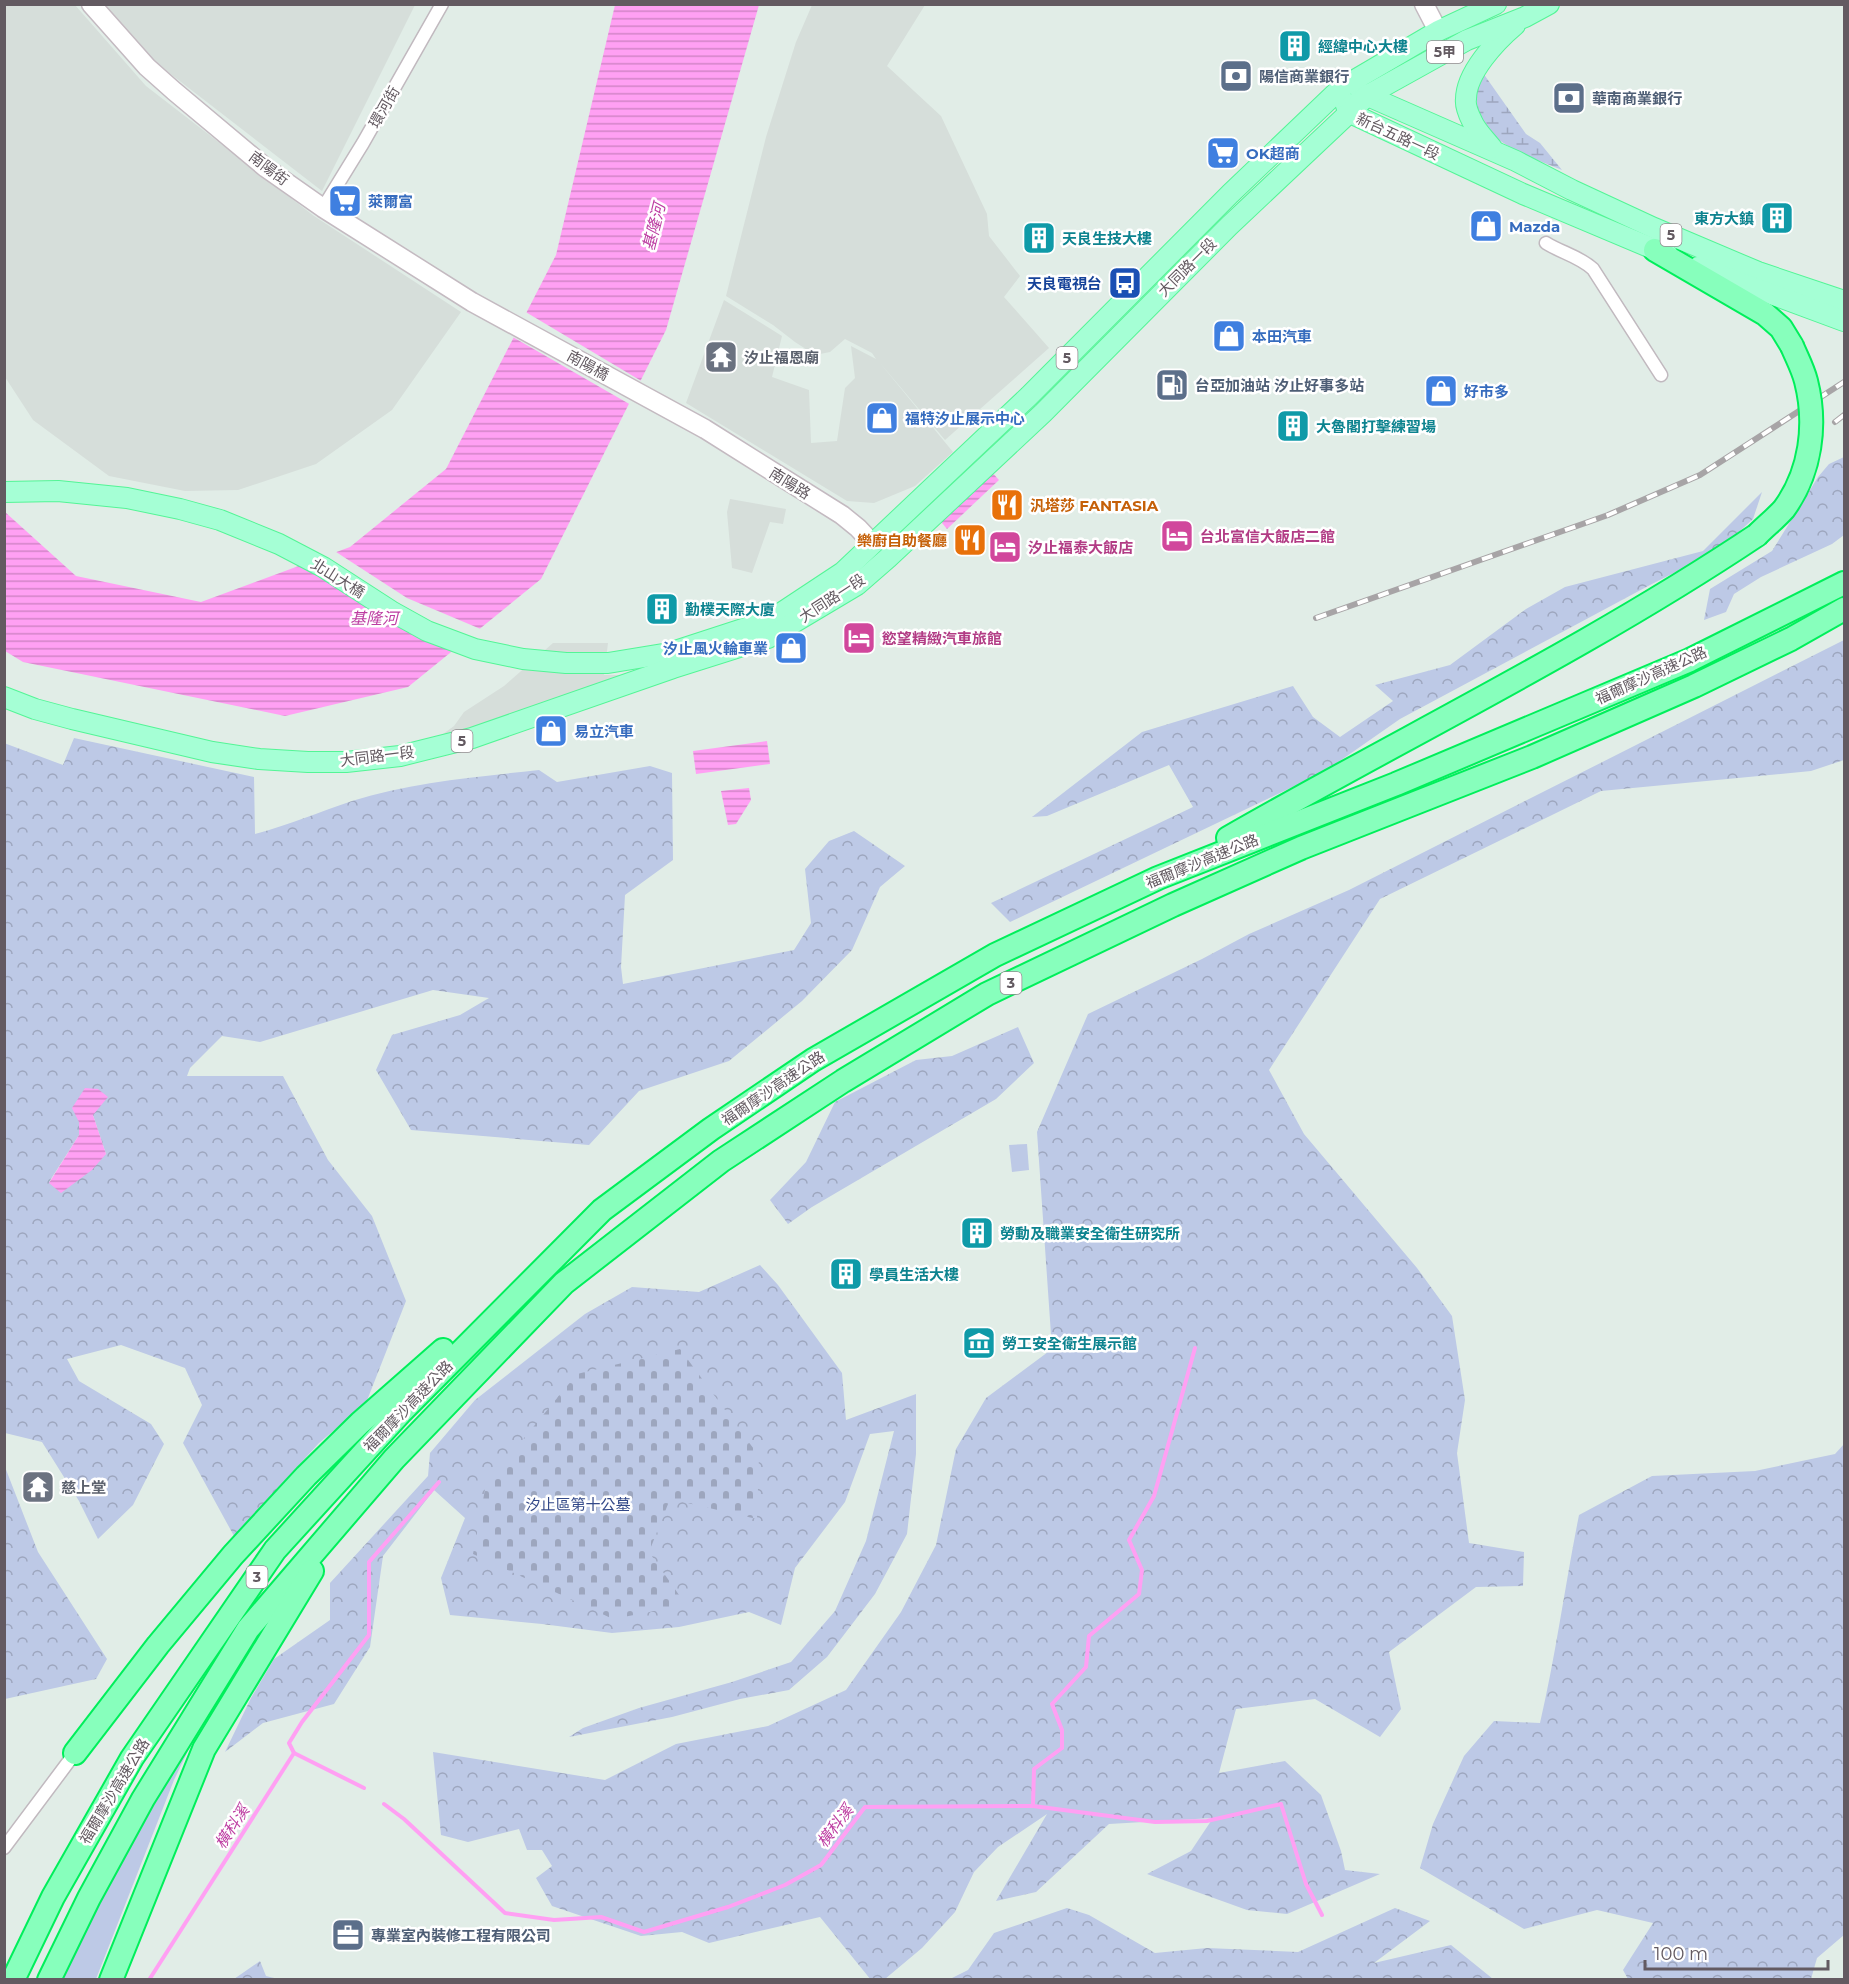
<svg xmlns="http://www.w3.org/2000/svg" width="1849" height="1984" font-family="Montserrat,'Noto Sans TC',sans-serif">
  <style>
    .industrial { fill: #d6deda }
    .green { fill: #bdc9e6 }
    .forest { fill: url(#forest-crowns); fill-rule: evenodd }
    .wetland { fill: url(#wetland-marsh) }
    .cemetery { fill: url(#cemetery-stones) }
    .water { fill: url(#water-rules) }
    .pier { fill: #e1ede7 }
    .lines { fill: none; stroke-linecap: round; stroke-linejoin: round }
    .stream { stroke: #ffa0f3; stroke-width: 4 }
    .street-casing { stroke: #c1b9bf; stroke-width: 15 }
    .secondary-casing { stroke: #c4bac1; stroke-width: 21 }
    .primary-casing { stroke: #53f596; stroke-width: 22 }
    .highway-casing { stroke: #00ef5b; stroke-width: 26 }
    .street { stroke: #fff; stroke-width: 12 }
    .secondary { stroke: #fff; stroke-width: 18 }
    .primary { stroke: #a5ffd5; stroke-width: 20 }
    .highway { stroke: #87ffbc; stroke-width: 22 }
    .rail-casing { stroke: #a7a4a6; stroke-width: 6 }
    .rail { stroke: #fff; stroke-width: 4; stroke-dasharray: 11; stroke-linecap: butt }
    .highway-bridge-casing { stroke: #00ef5b; stroke-width: 26; stroke-linecap: butt }
    .highway-bridge { stroke: #87ffbc; stroke-width: 22 }
    .labels { text-anchor: middle; dominant-baseline: central; stroke-width: 5; stroke-linejoin: round; paint-order: stroke }
    .shield { fill: #fff; stroke: #928c90; stroke-width: 1.5 }
    .shield-label { font-size: 14px; font-weight: bold; fill: #635a61 }
    .culture-label { font-size: 15px; font-weight: bold; fill: #0d838f; stroke: #fff; text-anchor: start }
    .service-label { font-size: 15px; font-weight: bold; fill: #4e5e75; stroke: #fff; text-anchor: start }
    .street-label { font-size: 15px; fill: #635a61; stroke: #fff }
    .shop-label { font-size: 15px; font-weight: bold; fill: #366cbe; stroke: #fff; text-anchor: start }
    .transit-label { font-size: 15px; font-weight: bold; fill: #164399; stroke: #fff; text-anchor: end }
    .worship-label { font-size: 15px; font-weight: bold; fill: #5b616d; stroke: #fff; text-anchor: start }
    .food-label { font-size: 15px; font-weight: bold; fill: #c56008; stroke: #fff; text-anchor: start }
    .hotel-label { font-size: 15px; font-weight: bold; fill: #b23c85; stroke: #fff; text-anchor: start }
    .park-label { font-size: 15px; fill: #334989; stroke: #fff }
    .water-label { font-size: 16px; font-style: italic; fill: #bd3da2; stroke: #fff }
  </style>
  <defs>
    <pattern id="forest-crowns" width="20" height="18" patternUnits="userSpaceOnUse" patternTransform="scale(1.5)"><rect width="20" height="18" fill="#bdc9e6"/><path d="M2 6a3 3 0 1 1 6 0M12 15a3 3 0 1 1 6 0" fill="none" stroke="#9da6be"/></pattern>
    <pattern id="wetland-marsh" width="20" height="14" patternUnits="userSpaceOnUse" patternTransform="scale(1.5)"><rect width="20" height="14" fill="#bdc9e6"/><path d="M1 5h8M5 5V1M11 12h8M15 12V8" fill="none" stroke="#9da6be"/></pattern>
    <pattern id="cemetery-stones" width="16" height="16" patternUnits="userSpaceOnUse" patternTransform="scale(1.5)"><rect width="16" height="16" fill="#bdc9e6"/><path d="M2 7V4a2 2 0 0 1 4 0v3zM10 15v-3a2 2 0 0 1 4 0v3z" fill="#9da6be"/></pattern>
    <pattern id="water-rules" width="6" height="5" patternUnits="userSpaceOnUse" patternTransform="scale(1.5)"><rect width="6" height="5" fill="#ffa0f3"/><path d="M0 2.5h6" fill="none" stroke="#d285c8"/></pattern>
  </defs>
  <rect width="100%" height="100%" fill="#e1ede7"/>
  <g class="industrial">
    <path d="M4 5H75L146 86 314 216 461 312 392 410 316 464 238 490 185 491 109 476 33 420 5 377Z"/>
    <path d="M103 5H415L322 191 150 58Z"/>
    <path d="M812 5H925L887 66 941 116 987 214 989 236 1020 276 1004 297 1049 348 945 440 880 363 953 452 915 486 874 503 847 501 686 403 724 300 782 336 772 377 809 390 811 443 837 441 845 388 855 378 851 346 876 359 872 353 845 339 830 352 815 355 795 342 773 325 726 296 766 137 796 42Z"/>
    <path d="M730 499 786 509 783 524 770 522 752 573 732 568 727 512Z"/>
    <path d="M553 643H608L604 675H622L435 740 454 726 464 712 504 686Z"/>
  </g>
  <g class="green">
    <path d="M1027 1144 1029 1170 1012 1172 1009 1145Z"/>
    <path d="M202 1722 174 1780 96 1979 61 1980C104 1891 153 1807 202 1722Z"/>
  </g>
  <g class="forest">
    <path d="M1844 457V535L1832 544 1761 577 1734 594 1726 612 1704 620 1710 589 1772 551 1818 477 1829 464Z"/>
    <path d="M1762 492 1753 519 1719 550 1650 585 1400 719 1324 772 1010 922 991 903 1193 807 1169 765 1047 816 1032 817 1142 732 1293 686 1313 717 1340 737 1393 701 1375 685 1450 665 1526 609 1565 587 1703 551Z"/>
    <path d="M1844 640V760L1811 771 1601 791 1380 899 1269 1070 1304 1134 1417 1268 1452 1316 1465 1400 1457 1453 1469 1543 1524 1552 1523 1586 1476 1587 1389 1652 1401 1709 1380 1737 1315 1699 1236 1709 1219 1773 1285 1761 1321 1795 1341 1851 1345 1870 1380 1874 1287 1914 1247 1910 1147 1874 1191 1851 1213 1818 1109 1824 1036 1892 996 1901 1047 1814 998 1847 974 1872 955 1912 922 1948 885 1979 871 1980 820 1917 709 1943 682 1932 641 1936 552 1906 536 1878 552 1866 542 1850H527L519 1829 468 1842 441 1835 433 1752 605 1780 676 1744 768 1726 846 1690 901 1612 936 1545 956 1449 986 1398 1052 1349 1037 1132 1088 1014 1202 959 1249 934 1349 890Z"/>
    <path d="M74 738 254 777 255 834C289 825 319 812 352 801 412 782 476 777 539 770L557 782 650 766 672 773 673 860 625 895 621 967 623 984 794 950 811 923 805 869 829 841 854 831 905 866 880 887 852 950 802 1001 729 1061 639 1091 589 1145 411 1130 376 1070 392 1035 460 1015 489 998 433 990 260 1042 222 1036 190 1068 187 1076H283L328 1160 372 1216 406 1301 366 1403 319 1443 234 1536 183 1443 202 1405 185 1368 121 1345 67 1359 79 1381 151 1424 164 1444 133 1505 98 1539 79 1501 42 1442 5 1433 4 743 63 765ZM93 1115 106 1154 49 1182 79 1135V1122Z"/>
    <path d="M1018 1027 1034 1063 996 1099 812 1207 788 1224 770 1200 806 1162 835 1102 916 1060 952 1056Z"/>
    <path d="M760 1265 778 1285 842 1373 846 1420 916 1394V1454L907 1534 875 1594 827 1657 789 1690 740 1699 672 1717 569 1737 583 1728 639 1708 732 1682 791 1662 835 1611 866 1541 894 1431 870 1434 845 1502 795 1568 781 1625 749 1612 679 1627 612 1633 542 1624 450 1615 441 1578 465 1518 434 1490 383 1556 370 1647 334 1704 263 1723 225 1752 251 1698 274 1659 330 1620V1583L428 1476 430 1453 475 1400 585 1314 632 1287 699 1292Z"/>
    <path d="M1844 1444V1935L1817 1958 1811 1979H1628L1623 1970 1653 1923 1597 1910 1524 1929 1420 1868 1433 1824 1464 1756 1494 1721 1540 1723C1556 1654 1565 1585 1579 1515L1652 1476 1755 1471 1835 1454Z"/>
    <path d="M5 1467 38 1552 107 1659 96 1679 5 1699Z"/>
    <path d="M1067 1908 1089 1915 1155 1953 1207 1948 1298 1952 1395 1908 1430 1921 1374 1963 1451 1945 1493 1979H950L968 1970 994 1933Z"/>
    <path d="M260 1961 266 1976 278 1979H234Z"/>
  </g>
  <path class="wetland" d="M1483 73 1526 134 1540 143 1562 170C1519 152 1455 134 1483 73Z"/>
  <path class="cemetery" d="M680 1349 759 1456 757 1519 670 1499 649 1552 686 1605 613 1619 473 1554 486 1484 577 1374Z"/>
  <g class="water">
    <path d="M615 5H759L666 330 541 579 408 687 285 716 23 662 5 651V512L76 576 201 602 350 547 446 469 556 255Z"/>
    <path d="M989 469 999 480 947 529 937 517Z"/>
    <path d="M767 741 770 764 696 774 693 751Z"/>
    <path d="M749 788 751 800 736 824 728 825 721 791Z"/>
    <path d="M85 1088 98 1089 108 1097 93 1115 106 1154 92 1170 61 1193 49 1183 79 1135V1122L72 1108Z"/>
  </g>
  <g class="pier">
    <path d="M524 311 643 382 631 405 511 336Z"/>
    <path d="M333 550 407 598 483 630 460 649 298 563Z"/>
  </g>
  <g class="lines">
    <g class="stream">
      <path d="M294 1753 289 1743 302 1722 369 1635V1562L439 1482"/>
      <path d="M384 1804 404 1819 505 1913 554 1920 601 1917 644 1932 728 1907 785 1885 821 1865 865 1807 1033 1806 1155 1822 1207 1821 1281 1804 1306 1884 1322 1915"/>
      <path d="M1033 1806 1034 1769 1062 1748V1730L1052 1704 1086 1667 1089 1636 1139 1594 1142 1570 1129 1540 1154 1496 1195 1348"/>
      <path d="M149 1980 294 1753 364 1788"/>
    </g>
    <defs>
      <g id="street">
        <path d="M323 208 363 143 442 4"/>
        <path d="M1546 243C1562 253 1579 256 1593 269L1661 375"/>
        <path d="M4 1848 75 1753"/>
      </g>
      <g id="secondary">
        <path d="M91 4 147 67 174 91 266 168 323 208 472 302 705 429 842 515 858 528 872 543"/>
        <path d="M1424 4 1438 31"/>
      </g>
      <g id="primary">
        <path d="M1361 93 1516 161 1572 190 1654 228 1758 272 1844 301"/>
        <path d="M1345 102 1348 112 1523 194 1668 255"/>
        <path d="M1492 148C1486 140 1476 131 1472 121 1469 115 1465 105 1466 99 1466 73 1496 41 1515 25"/>
        <path d="M1698 267 1844 321"/>
        <path d="M4 492 58 491 127 498 180 509 220 520 279 544 323 567 391 611 427 631 475 649 523 659 566 663H608L669 653 752 626 781 613 843 572 1029 396 1230 194 1341 88 1438 31 1496 4"/>
        <path d="M4 697 35 709 72 719 212 752 259 759 308 762H346L400 756 472 738 673 668 768 638 857 585 888 558 1043 413 1229 226 1368 95 1467 40 1525 17 1549 4"/>
      </g>
      <g id="highway">
        <path d="M1655 250 1765 314 1781 328 1792 346"/>
        <path d="M1228 838C1404 737 1588 648 1757 535"/>
        <path d="M75 1753 158 1645 233 1555 306 1476 360 1423 443 1350"/>
        <path d="M13 1980 53 1897 132 1758 275 1550 401 1412 602 1210 711 1129 813 1060 995 955 1158 878 1396 784 1690 660 1844 583"/>
        <path d="M49 1980 89 1898 143 1799 248 1629 394 1459 564 1283 721 1161 843 1081 987 994 1173 905 1301 848 1532 757 1694 686 1791 639 1844 609"/>
        <path d="M111 1980 204 1749 312 1571"/>
      </g>
    </defs>
    <use href="#street" class="street-casing"/>
    <use href="#secondary" class="secondary-casing"/>
    <use href="#primary" class="primary-casing"/>
    <use href="#highway" class="highway-casing"/>
    <use href="#street" class="street"/>
    <use href="#secondary" class="secondary"/>
    <use href="#primary" class="primary"/>
    <use href="#highway" class="highway"/>
    <defs>
      <g id="rail">
        <path d="M1835 422 1844 415"/>
        <path d="M1316 618 1608 515 1700 475 1844 382"/>
      </g>
    </defs>
    <use href="#rail" class="rail-casing"/>
    <use href="#rail" class="rail"/>
    <defs>
      <path id="highway-bridge" d="M1757 535C1766 526 1776 518 1784 509 1811 472 1817 424 1806 381 1803 369 1797 358 1792 346"/>
    </defs>
    <use href="#highway-bridge" class="highway-bridge-casing"/>
    <use href="#highway-bridge" class="highway-bridge"/>
  </g>
  <defs>
    <symbol id="building-square" viewBox="-11 -11 22 22"><rect x="-9" y="-9" width="18" height="18" rx="4" fill="#0f9aa8" stroke="#fff"/><path d="M-4-6H4V6H1V3H-1V6H-4ZM-2.5-4.3h1.7v1.8h-1.7ZM.8-4.3h1.7v1.8H.8ZM-2.5-1h1.7V.8h-1.7ZM.8-1h1.7V.8H.8Z" fill="#fff"/></symbol>
    <symbol id="bank-square" viewBox="-11 -11 22 22"><rect x="-9" y="-9" width="18" height="18" rx="4" fill="#5c6f8a" stroke="#fff"/><path d="M-6-4H6V4H-6ZM0-2.3a2.3 2.3 0 1 0 0 4.6a2.3 2.3 0 1 0 0-4.6Z" fill="#fff"/></symbol>
    <symbol id="supermarket-square" viewBox="-11 -11 22 22"><rect x="-9" y="-9" width="18" height="18" rx="4" fill="#3f7fe0" stroke="#fff"/><path d="M-6-5.5h2.5l.6 2H6L4.5 2H-2.5L-4.4-4H-6ZM-1.5 3.2a1.3 1.3 0 1 0 .1 0ZM3 3.2a1.3 1.3 0 1 0 .1 0Z" fill="#fff"/></symbol>
    <symbol id="shop-square" viewBox="-11 -11 22 22"><rect x="-9" y="-9" width="18" height="18" rx="4" fill="#3f7fe0" stroke="#fff"/><path d="M-5-2.5h2.3a2.7 3.5 0 0 1 5.4 0H5L5.5 6h-11ZM-1.5-2.5h3a1.5 2.3 0 0 0-3 0Z" fill="#fff"/></symbol>
    <symbol id="bus-square" viewBox="-11 -11 22 22"><rect x="-9" y="-9" width="18" height="18" rx="4" fill="#1a4fb4" stroke="#fff"/><path d="M-5-6H5V4H4V6H2V4H-2V6H-4V4H-5ZM-3.5-4V0h7V-4ZM-3.5 1.2v1.5H-2V1.2ZM2 1.2v1.5H3.5V1.2Z" fill="#fff"/></symbol>
    <symbol id="temple-square" viewBox="-11 -11 22 22"><rect x="-9" y="-9" width="18" height="18" rx="4" fill="#6b7280" stroke="#fff"/><path d="M0-6L5-2H3V0L6.5 2.5H4V6H1.5V3h-3V6H-4V2.5H-6.5L-3 0V-2H-5Z" fill="#fff"/></symbol>
    <symbol id="fuel-square" viewBox="-11 -11 22 22"><rect x="-9" y="-9" width="18" height="18" rx="4" fill="#5c6f8a" stroke="#fff"/><path d="M-5.5-6h7V0h2V4h1.3V-2.5L3-4.5l.8-.8L6-3V5H2.5V1h-1V6h-7ZM-4.2-4.7v3.2H.2V-4.7Z" fill="#fff"/></symbol>
    <symbol id="restaurant-square" viewBox="-11 -11 22 22"><rect x="-9" y="-9" width="18" height="18" rx="4" fill="#e8710a" stroke="#fff"/><path d="M-5-6h1v4h1v-4h1v4h1v-4h1v5L-1.5 .5V6h-2V.5L-5-1ZM5-6V6H3V1.5H1.5Q1.5-4 5-6Z" fill="#fff"/></symbol>
    <symbol id="hotel-square" viewBox="-11 -11 22 22"><rect x="-9" y="-9" width="18" height="18" rx="4" fill="#d1479c" stroke="#fff"/><path d="M-6-4.5h1.5V1H6V5H4.5V3h-9V5H-6ZM-4 0a1.8 1.8 0 1 1 3.6 0ZM.5 0V-2.5h3Q6-2.5 6 0Z" fill="#fff"/></symbol>
    <symbol id="museum-square" viewBox="-11 -11 22 22"><rect x="-9" y="-9" width="18" height="18" rx="4" fill="#0f9aa8" stroke="#fff"/><path d="M0-6L6-3V-2H-6V-3ZM-5-1h2V3h-2ZM-1-1h2V3h-2ZM3-1h2V3H3ZM-6 4H6V6H-6Z" fill="#fff"/></symbol>
    <symbol id="office-square" viewBox="-11 -11 22 22"><rect x="-9" y="-9" width="18" height="18" rx="4" fill="#5c6f8a" stroke="#fff"/><path d="M-6-3h4V-5.5h4V-3h4V5H-6ZM-1-4.5V-3h2v-1.5ZM-6 0V1H6V0Z" fill="#fff"/></symbol>
  </defs>
  <g fill-rule="evenodd">
    <use href="#building-square" x="1276" y="27" width="38" height="38"/>
    <use href="#bank-square" x="1217" y="57" width="38" height="38"/>
    <use href="#bank-square" x="1550" y="79" width="38" height="38"/>
    <use href="#supermarket-square" x="1204" y="134" width="38" height="38"/>
    <use href="#supermarket-square" x="326" y="182" width="38" height="38"/>
    <use href="#building-square" x="1758" y="199" width="38" height="38"/>
    <use href="#shop-square" x="1467" y="207" width="38" height="38"/>
    <use href="#building-square" x="1020" y="219" width="38" height="38"/>
    <use href="#bus-square" x="1106" y="264" width="38" height="38"/>
    <use href="#shop-square" x="1210" y="317" width="38" height="38"/>
    <use href="#temple-square" x="702" y="338" width="38" height="38"/>
    <use href="#fuel-square" x="1153" y="366" width="38" height="38"/>
    <use href="#shop-square" x="1422" y="372" width="38" height="38"/>
    <use href="#shop-square" x="863" y="399" width="38" height="38"/>
    <use href="#building-square" x="1274" y="407" width="38" height="38"/>
    <use href="#restaurant-square" x="988" y="486" width="38" height="38"/>
    <use href="#hotel-square" x="1158" y="517" width="38" height="38"/>
    <use href="#restaurant-square" x="951" y="521" width="38" height="38"/>
    <use href="#hotel-square" x="986" y="528" width="38" height="38"/>
    <use href="#building-square" x="643" y="590" width="38" height="38"/>
    <use href="#hotel-square" x="840" y="619" width="38" height="38"/>
    <use href="#shop-square" x="772" y="629" width="38" height="38"/>
    <use href="#shop-square" x="532" y="712" width="38" height="38"/>
    <use href="#building-square" x="958" y="1214" width="38" height="38"/>
    <use href="#building-square" x="827" y="1255" width="38" height="38"/>
    <use href="#museum-square" x="960" y="1324" width="38" height="38"/>
    <use href="#temple-square" x="19" y="1468" width="38" height="38"/>
    <use href="#office-square" x="329" y="1916" width="38" height="38"/>
  </g>
  <g class="labels">
    <g class="shield">
      <rect x="1427" y="41" width="36" height="22" rx="4.5"/>
      <rect x="1660.5" y="224" width="21" height="22" rx="4.5"/>
      <rect x="1056.5" y="347" width="21" height="22" rx="4.5"/>
      <rect x="451.5" y="730" width="21" height="22" rx="4.5"/>
      <rect x="1000.5" y="972" width="21" height="22" rx="4.5"/>
      <rect x="246.5" y="1566" width="21" height="22" rx="4.5"/>
    </g>
    <g class="shield-label">
      <text x="1445" y="52">5甲</text>
      <text x="1671" y="235">5</text>
      <text x="1067" y="358">5</text>
      <text x="462" y="741">5</text>
      <text x="1011" y="983">3</text>
      <text x="257" y="1577">3</text>
    </g>
    <g class="culture-label">
      <text x="1318" y="46">經緯中心大樓</text>
      <text x="1754" y="218" text-anchor="end">東方大鎮</text>
      <text x="1062" y="238">天良生技大樓</text>
      <text x="1316" y="426">大魯閣打擊練習場</text>
      <text x="685" y="609">勤樸天際大廈</text>
      <text x="1000" y="1233">勞動及職業安全衛生研究所</text>
      <text x="869" y="1274">學員生活大樓</text>
      <text x="1002" y="1343">勞工安全衛生展示館</text>
    </g>
    <g class="service-label">
      <text x="1259" y="76">陽信商業銀行</text>
      <text x="1592" y="98">華南商業銀行</text>
      <text x="1195" y="385">台亞加油站 汐止好事多站</text>
      <text x="371" y="1935">專業室內裝修工程有限公司</text>
    </g>
    <g class="street-label">
      <text transform="translate(384 107) rotate(-60)">環河街</text>
      <text transform="translate(1398 136) rotate(25)">新台五路一段</text>
      <text transform="translate(269 168) rotate(37)">南陽街</text>
      <text transform="translate(1187 267) rotate(-45)">大同路一段</text>
      <text transform="translate(588 365) rotate(29)">南陽橋</text>
      <text transform="translate(790 483) rotate(32)">南陽路</text>
      <text transform="translate(338 578) rotate(32)">北山大橋</text>
      <text transform="translate(832 598) rotate(-33)">大同路一段</text>
      <text transform="translate(1651 675) rotate(-24)">福爾摩沙高速公路</text>
      <text transform="translate(377 756) rotate(-7)">大同路一段</text>
      <text transform="translate(1202 861) rotate(-22)">福爾摩沙高速公路</text>
      <text transform="translate(773 1088) rotate(-34)">福爾摩沙高速公路</text>
      <text transform="translate(408 1406) rotate(-46)">福爾摩沙高速公路</text>
      <text transform="translate(114 1791) rotate(-59)">福爾摩沙高速公路</text>
    </g>
    <g class="shop-label">
      <text x="1246" y="153">OK超商</text>
      <text x="368" y="201">萊爾富</text>
      <text x="1509" y="226">Mazda</text>
      <text x="1252" y="336">本田汽車</text>
      <text x="1464" y="391">好市多</text>
      <text x="905" y="418">福特汐止展示中心</text>
      <text x="768" y="648" text-anchor="end">汐止風火輪車業</text>
      <text x="574" y="731">易立汽車</text>
    </g>
    <g class="transit-label">
      <text x="1102" y="283">天良電視台</text>
    </g>
    <g class="worship-label">
      <text x="744" y="357">汐止福恩廟</text>
      <text x="61" y="1487">慈上堂</text>
    </g>
    <g class="food-label">
      <text x="1030" y="505">汎塔莎 FANTASIA</text>
      <text x="947" y="540" text-anchor="end">樂廚自助餐廳</text>
    </g>
    <g class="hotel-label">
      <text x="1200" y="536">台北富信大飯店二館</text>
      <text x="1028" y="547">汐止福泰大飯店</text>
      <text x="882" y="638">慾望精緻汽車旅館</text>
    </g>
    <g class="park-label">
      <text x="578" y="1504">汐止區第十公墓</text>
    </g>
    <g class="water-label">
      <text transform="translate(654 227) rotate(-76)">基隆河</text>
      <text x="374" y="618">基隆河</text>
      <text transform="translate(835 1826) rotate(-53)">橫科溪</text>
      <text transform="translate(232 1827) rotate(-57)">橫科溪</text>
    </g>
  </g>
  <rect width="1849" height="1984" fill="none" stroke="#635a61" stroke-width="12"/>
  <path d="M1645 1960v9h183v-9" fill="none" stroke="#635a61" stroke-width="3"/>
  <text x="1654" y="1960" font-size="18" fill="#635a61" stroke="#ffffff" stroke-width="4.5" paint-order="stroke">100 m</text>
</svg>
